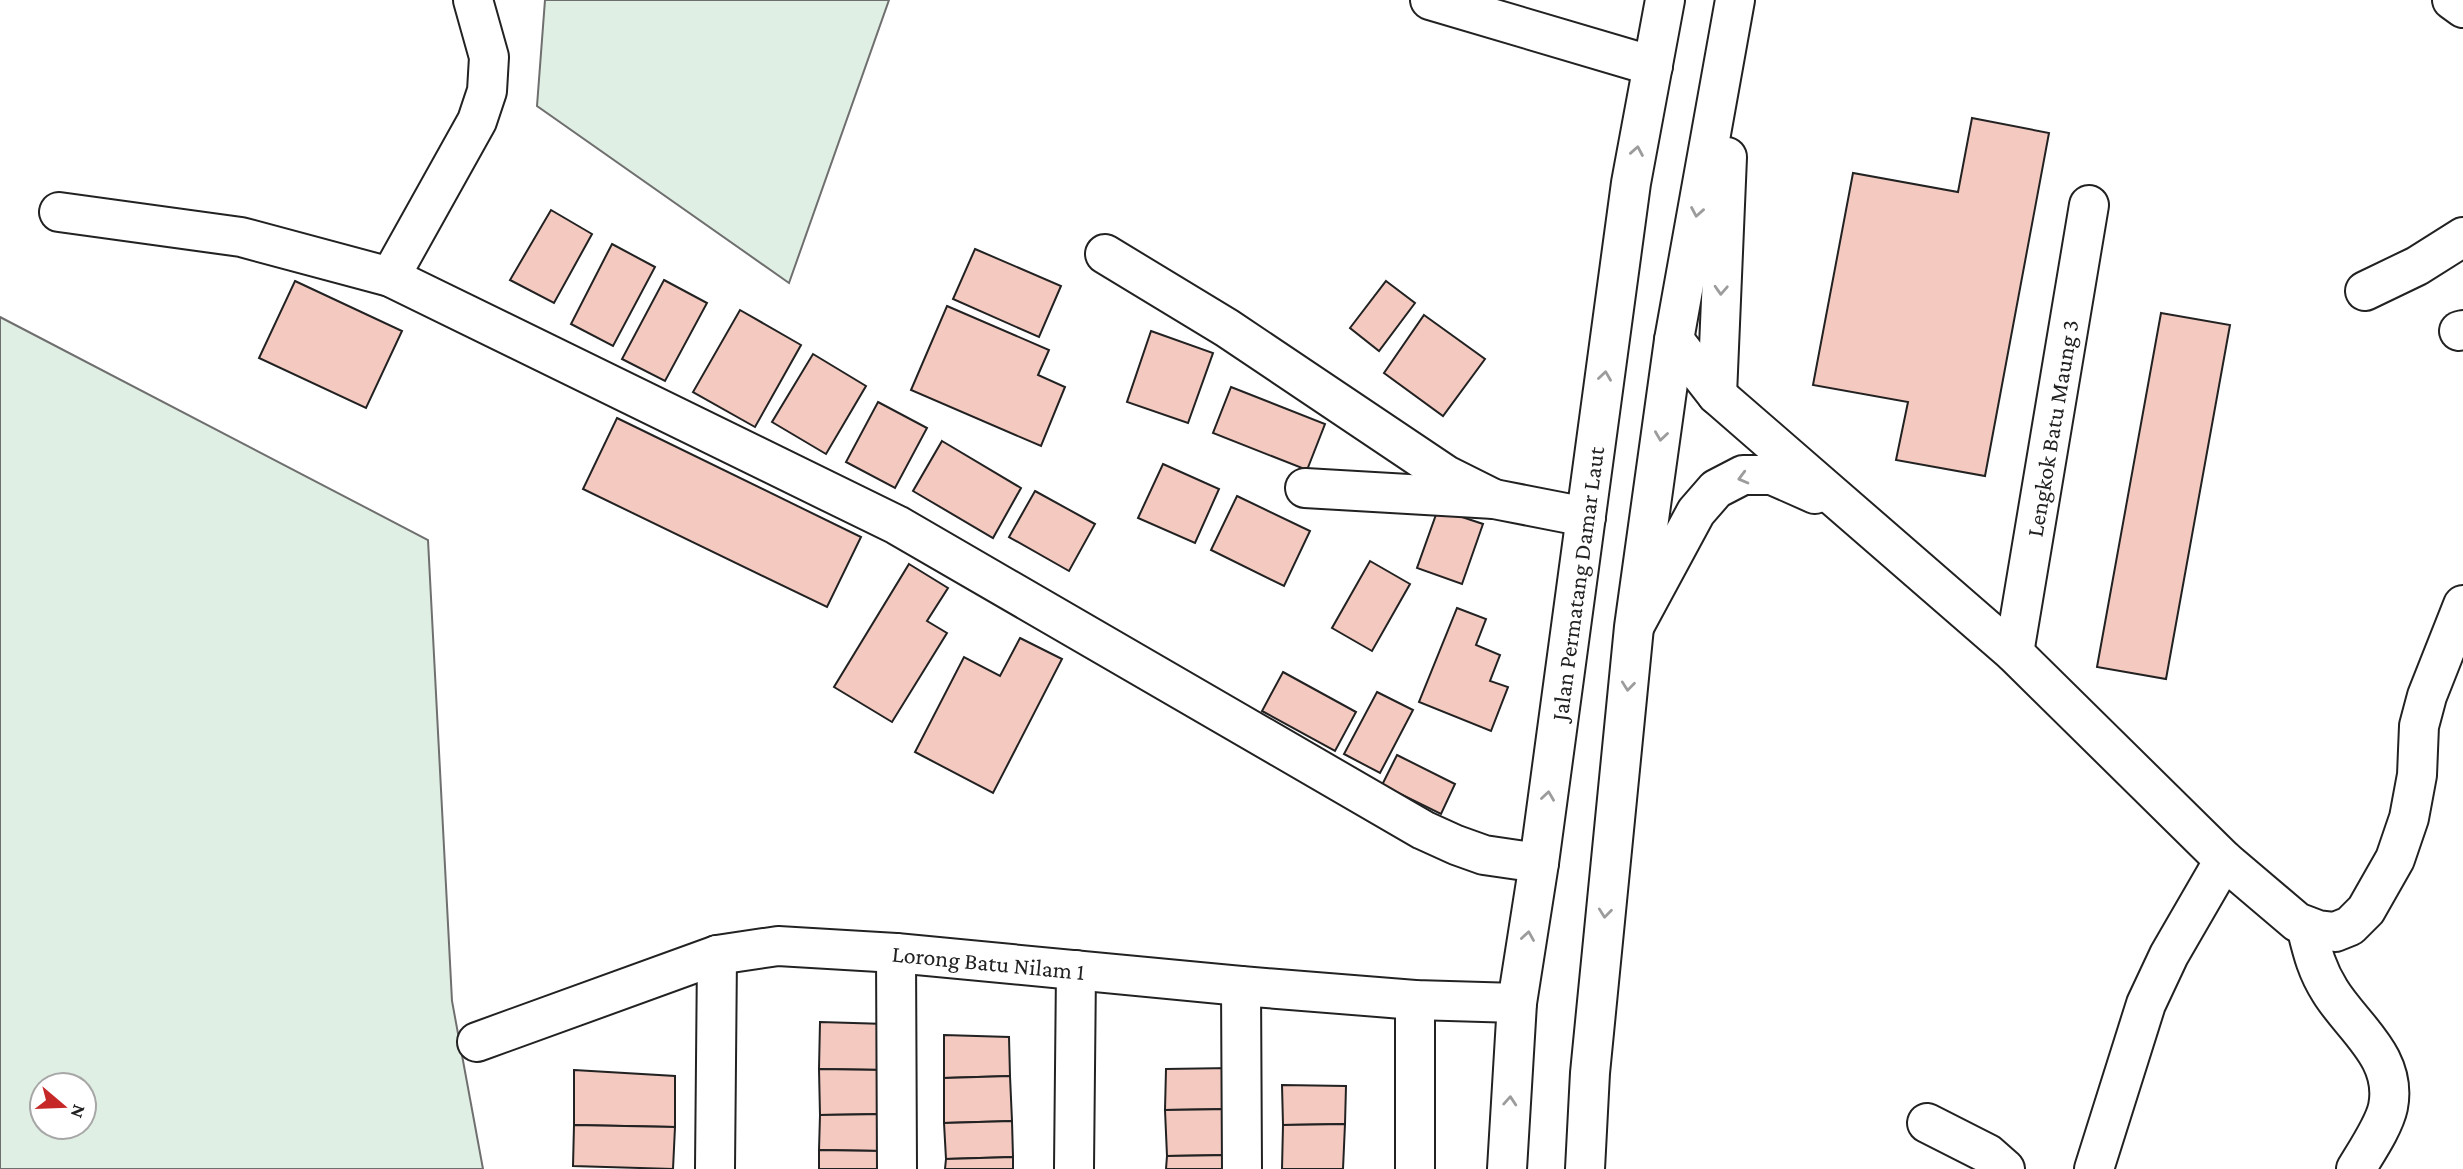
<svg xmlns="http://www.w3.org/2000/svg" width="2463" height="1169" font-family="'Crimson Pro',serif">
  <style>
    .green { fill: #e0efe3; stroke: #6f6f6f; stroke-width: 2; fill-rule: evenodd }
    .building { fill: #f3c9c0; stroke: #222; stroke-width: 2 }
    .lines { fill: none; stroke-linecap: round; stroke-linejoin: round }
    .minor-casing { stroke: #222; stroke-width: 42 }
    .highway-casing { stroke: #222; stroke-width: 42 }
    .minor { stroke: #fff; stroke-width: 38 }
    .highway { stroke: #fff; stroke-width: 38 }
    .oneway { stroke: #9c9c9c }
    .labels { text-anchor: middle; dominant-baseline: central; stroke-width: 5; stroke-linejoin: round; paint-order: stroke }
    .street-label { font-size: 24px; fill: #222; stroke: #fff }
  </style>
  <rect width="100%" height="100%" fill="#fff"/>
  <g class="green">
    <path d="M545 0H889L789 283 537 106Z"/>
    <path d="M0 317 428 540 452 1001 483 1169H0ZM42 1085H84V1127H42Z"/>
  </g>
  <g class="building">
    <path d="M1972 118 2049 133 1985 476 1896 460 1908 402 1813 385 1853 173 1958 192Z"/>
    <path d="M551 210 592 234 554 303 510 280Z"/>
    <path d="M612 244 655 267 613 346 571 324Z"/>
    <path d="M975 249 1061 286 1039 337 953 299Z"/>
    <path d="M664 280 707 303 665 381 622 359Z"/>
    <path d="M295 281 402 331 366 408 259 358Z"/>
    <path d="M1386 281 1415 303 1379 351 1350 328Z"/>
    <path d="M947 306 1049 350 1038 375 1065 387 1041 446 911 390Z"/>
    <path d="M740 310 801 345 755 427 693 392Z"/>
    <path d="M2161 313 2230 325 2166 679 2097 667Z"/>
    <path d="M1424 315 1485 359 1443 416 1384 373Z"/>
    <path d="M1151 331 1213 353 1188 423 1127 402Z"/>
    <path d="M813 354 866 386 826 454 772 422Z"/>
    <path d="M1231 387 1325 424 1307 470 1213 433Z"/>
    <path d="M878 402 927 428 895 488 846 462Z"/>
    <path d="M617 418 861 537 827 607 583 489Z"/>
    <path d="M942 441 1021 488 993 538 913 491Z"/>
    <path d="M1163 464 1219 489 1195 543 1138 518Z"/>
    <path d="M1035 491 1095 524 1069 571 1009 537Z"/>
    <path d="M1237 496 1310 531 1284 586 1211 550Z"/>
    <path d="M1438 509 1483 524 1462 584 1417 568Z"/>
    <path d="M1370 561 1410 584 1372 651 1332 628Z"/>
    <path d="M909 564 948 588 927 621 947 633 892 722 834 687Z"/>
    <path d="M1457 608 1486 619 1476 645 1500 655 1490 681 1508 687 1491 731 1419 702Z"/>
    <path d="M1020 638 1062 659 993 793 915 752 964 657 1000 676Z"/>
    <path d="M1283 672 1356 712 1335 751 1262 711Z"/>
    <path d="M1377 692 1413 710 1380 773 1344 754Z"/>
    <path d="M1397 755 1455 784 1441 814 1382 785Z"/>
    <path d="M820 1022 886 1024 885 1070 819 1069Z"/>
    <path d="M944 1035 1009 1037 1010 1076 944 1078Z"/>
    <path d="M1231 1068V1109L1165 1110 1166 1069Z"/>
    <path d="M819 1069 885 1070 884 1114 820 1115Z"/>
    <path d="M574 1070 675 1076V1127L574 1125Z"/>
    <path d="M1010 1076 1012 1121 944 1123V1078Z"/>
    <path d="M1282 1085 1346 1086 1345 1124 1283 1125Z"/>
    <path d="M1231 1109 1230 1155 1167 1156 1165 1110Z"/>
    <path d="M884 1114 882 1151 819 1150 820 1115Z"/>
    <path d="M1012 1121 1013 1157 946 1159 944 1123Z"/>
    <path d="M1345 1124 1343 1169H1282L1283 1125Z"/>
    <path d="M574 1125 675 1127 673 1169 573 1166Z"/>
    <path d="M819 1150 882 1151V1169H819Z"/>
    <path d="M1230 1155V1169H1166L1167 1156Z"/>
    <path d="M1013 1157V1169H945L946 1159Z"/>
  </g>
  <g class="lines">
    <defs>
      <g id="minor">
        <path d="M1430 0 1653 66"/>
        <path d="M2452 0 2463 8"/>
        <path d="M59 212 241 237 390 277 897 525 1423 830 1456 845 1484 855 1539 863"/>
        <path d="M1105 254 1227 328 1446 475 1494 499"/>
        <path d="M390 277 477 121 487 91 489 57 473 0"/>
        <path d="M2365 291 2417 266 2463 237"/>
        <path d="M2459 331 2463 330"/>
        <path d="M1674 340 1717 395 2014 653 2224 860 2297 922 2318 930 2335 932 2350 926 2366 910 2395 859 2409 818 2417 775 2419 726 2427 696 2463 605"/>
        <path d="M1305 488 1494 499 1586 517"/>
        <path d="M1635 625 1696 512 1716 489 1743 475H1772L1815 494"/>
        <path id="s1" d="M2014 653 2089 205"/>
        <path d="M2306 926C2312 950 2316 969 2330 991 2352 1027 2398 1057 2388 1107 2384 1126 2366 1152 2356 1169"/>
        <path d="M896 953 897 1169"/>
        <path d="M1241 986 1242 1169"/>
        <path d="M1415 1000V1169"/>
        <path id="s2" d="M477 1042 717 955 778 946 896 953 1241 986 1415 1000 1517 1003"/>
        <path d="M1927 1123 1988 1154 2005 1169"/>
        <path d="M715 1169 717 955"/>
        <path d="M1074 1169 1076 970"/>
        <path d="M2094 1169 2146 1004 2169 955 2224 860"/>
      </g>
      <g id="highway">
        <path d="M1717 395 1727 157"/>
        <path id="s3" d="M1507 1169 1517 1003 1539 863 1631 183 1665 0"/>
        <path d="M1585 1169 1590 1073 1634 627 1674 340 1735 0"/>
      </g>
    </defs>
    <use href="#minor" class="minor-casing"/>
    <use href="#highway" class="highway-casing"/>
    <use href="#minor" class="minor"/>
    <use href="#highway" class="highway"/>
  </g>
  <defs><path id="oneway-chevron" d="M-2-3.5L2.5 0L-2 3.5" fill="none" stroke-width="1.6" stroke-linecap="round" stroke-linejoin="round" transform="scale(1.75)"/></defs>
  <g class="oneway">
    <use href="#oneway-chevron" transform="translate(1637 151) rotate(-80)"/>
    <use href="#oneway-chevron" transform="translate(1697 212) rotate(100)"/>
    <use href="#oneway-chevron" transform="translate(1721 290) rotate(93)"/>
    <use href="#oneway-chevron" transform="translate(1605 376) rotate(-82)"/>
    <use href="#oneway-chevron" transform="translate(1661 436) rotate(98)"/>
    <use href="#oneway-chevron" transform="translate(1743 478) rotate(165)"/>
    <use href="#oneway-chevron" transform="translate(1628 686) rotate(96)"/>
    <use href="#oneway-chevron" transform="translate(1548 796) rotate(-82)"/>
    <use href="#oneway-chevron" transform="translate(1605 913) rotate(96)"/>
    <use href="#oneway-chevron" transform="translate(1528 936) rotate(-81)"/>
    <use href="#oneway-chevron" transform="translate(1510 1101) rotate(-86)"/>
  </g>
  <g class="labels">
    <g class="street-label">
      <text stroke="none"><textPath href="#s1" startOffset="228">Lengkok Batu Maung 3</textPath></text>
      <text stroke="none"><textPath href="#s3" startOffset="590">Jalan Permatang Damar Laut</textPath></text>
      <text stroke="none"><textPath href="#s2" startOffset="528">Lorong Batu Nilam 1</textPath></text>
    </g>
  </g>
  <g transform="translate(63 1106) rotate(109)"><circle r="33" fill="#ffffff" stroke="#a7a7a7" stroke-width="2"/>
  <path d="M0-5L12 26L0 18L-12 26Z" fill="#c62828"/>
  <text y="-10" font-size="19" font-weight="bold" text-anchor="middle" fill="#222222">N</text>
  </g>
</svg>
